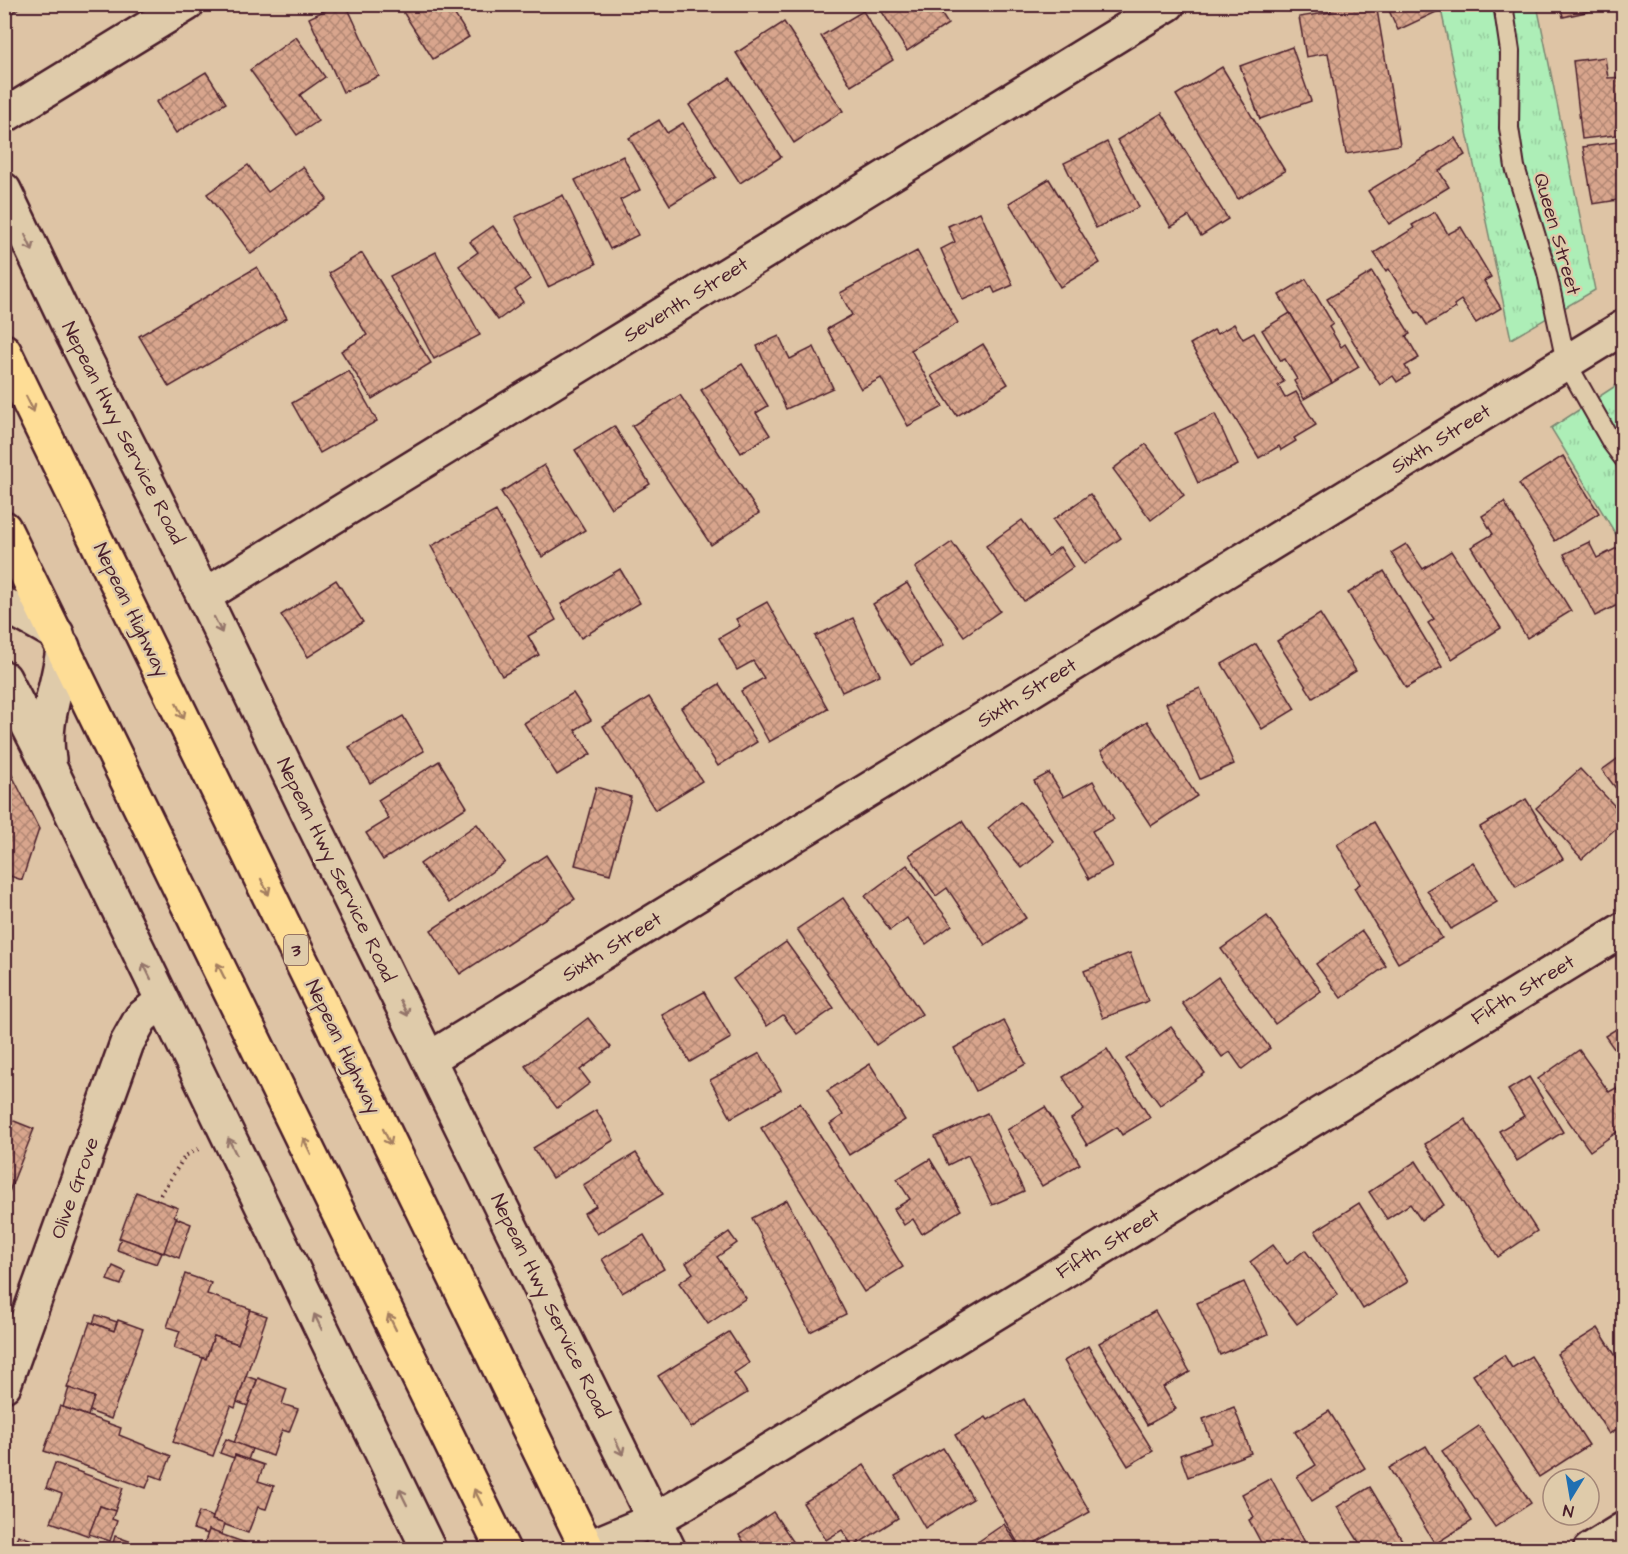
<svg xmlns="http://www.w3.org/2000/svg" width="1628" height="1554" font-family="'Architects Daughter',sans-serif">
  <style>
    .grass { fill: url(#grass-tufts); stroke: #7c8671; stroke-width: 1.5 }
    .building { fill: url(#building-cross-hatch); stroke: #4a1f2b; stroke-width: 1.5 }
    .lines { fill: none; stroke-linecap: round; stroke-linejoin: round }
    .lane-casing { stroke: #4a1f2b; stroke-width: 22 }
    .street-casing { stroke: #4a1f2b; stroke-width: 38 }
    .highway-casing { stroke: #4a1f2b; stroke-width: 38 }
    .path { stroke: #4a1f2b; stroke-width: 4; stroke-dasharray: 1.5 4.5; stroke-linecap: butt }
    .lane { stroke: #dfcbaa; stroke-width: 18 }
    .street { stroke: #dfcbaa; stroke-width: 33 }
    .highway { stroke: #fedd96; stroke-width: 33 }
    .oneway { stroke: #94756a }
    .oneway2 { stroke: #a47e60 }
    .labels { text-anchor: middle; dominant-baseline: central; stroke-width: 5; stroke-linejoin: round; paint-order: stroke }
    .shield { fill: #dfcbaa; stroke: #775351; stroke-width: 1.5 }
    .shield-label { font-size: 18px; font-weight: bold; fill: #4a1f2b }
    .street-label { font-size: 20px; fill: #4a1f2b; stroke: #dfcbaa }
  </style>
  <defs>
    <pattern id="grass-tufts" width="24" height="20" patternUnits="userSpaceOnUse" patternTransform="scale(1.5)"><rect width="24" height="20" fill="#adeeb7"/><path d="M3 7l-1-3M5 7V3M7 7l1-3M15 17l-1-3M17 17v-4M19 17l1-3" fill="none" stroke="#96cc9e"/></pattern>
    <pattern id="building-cross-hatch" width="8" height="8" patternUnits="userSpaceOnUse" patternTransform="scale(1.5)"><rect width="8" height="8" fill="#d8a58d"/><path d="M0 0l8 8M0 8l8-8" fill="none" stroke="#b18673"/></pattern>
  </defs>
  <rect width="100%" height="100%" fill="#dec4a5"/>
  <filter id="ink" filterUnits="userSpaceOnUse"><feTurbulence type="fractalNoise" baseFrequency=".0167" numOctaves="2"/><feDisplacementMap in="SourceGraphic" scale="12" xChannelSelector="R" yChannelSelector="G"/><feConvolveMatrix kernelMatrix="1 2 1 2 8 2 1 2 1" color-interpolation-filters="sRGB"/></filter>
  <g filter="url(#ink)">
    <g class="grass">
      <path d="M1440 5H1537L1595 290 1511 339Z"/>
      <path d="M1623 381V546L1551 428Z"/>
    </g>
    <g class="building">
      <path d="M4 4H24L9 15 4 9Z"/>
      <path d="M338 4H346L379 76 343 92 309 18Z"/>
      <path d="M398 4H448L469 37 433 59Z"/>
      <path d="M877 4H935L948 24 907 51Z"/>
      <path d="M1330 4H1376L1400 145 1346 154 1328 53 1306 57 1299 17 1331 12Z"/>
      <path d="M1386 4H1443L1445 8 1398 30Z"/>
      <path d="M1560 4H1622L1563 17Z"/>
      <path d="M863 11 893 60 851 86 821 36Z"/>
      <path d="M784 22 843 111 794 143 736 53Z"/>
      <path d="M296 37 325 77 300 95 318 121 297 135 250 70Z"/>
      <path d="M1292 47 1311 101 1260 119 1240 66Z"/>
      <path d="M1605 57 1608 78 1624 77V134L1582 139 1573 61Z"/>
      <path d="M1222 67 1285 171 1238 199 1176 95Z"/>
      <path d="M206 72 226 103 176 133 156 102Z"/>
      <path d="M730 78 781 157 740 183 689 105Z"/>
      <path d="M1162 113 1228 219 1201 236 1189 216 1171 227 1117 140Z"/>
      <path d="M659 120 667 133 683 123 716 177 670 205 629 138Z"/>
      <path d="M1455 138 1465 155 1439 171 1449 187 1389 224 1368 191Z"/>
      <path d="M1624 141V199L1593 204 1583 147Z"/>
      <path d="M1107 142 1139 207 1096 228 1064 163Z"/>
      <path d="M623 156 640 190 620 200 638 235 610 249 575 180Z"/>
      <path d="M248 165 268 192 303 167 327 199 251 254 207 194Z"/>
      <path d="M1049 179 1100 263 1060 287 1009 203Z"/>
      <path d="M563 195 596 264 548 287 515 217Z"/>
      <path d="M980 212 1013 285 995 293 992 287 963 300 941 249 955 242 948 226Z"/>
      <path d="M1435 212 1448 234 1461 227 1491 277 1484 281 1501 308 1476 323 1461 300 1454 305 1456 308 1427 325 1419 312 1416 313 1389 269 1386 271 1374 253 1414 228 1412 225Z"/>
      <path d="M493 226 530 279 515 290 523 302 498 320 459 266 478 252 470 242Z"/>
      <path d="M917 251 958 323 911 350 943 407 908 426 881 378 861 389 827 329 852 315 840 293Z"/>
      <path d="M436 252 480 335 434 359 390 276Z"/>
      <path d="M362 253 431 363 372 399 341 351 367 335 329 273Z"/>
      <path d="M257 267 287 318 169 387 139 336Z"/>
      <path d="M1372 272 1410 334 1406 336 1419 358 1405 366 1410 374 1397 382 1393 376 1380 385 1327 299Z"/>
      <path d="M1306 279 1333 324 1329 327 1341 347 1345 344 1359 367 1332 383 1279 295Z"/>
      <path d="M1290 313 1332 383 1304 399 1294 381 1297 379 1285 359 1281 361 1262 330Z"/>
      <path d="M1234 324 1243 339 1254 333 1284 382 1278 385 1285 398 1296 392 1316 425 1294 438 1296 441 1281 450 1279 446 1259 458 1190 344 1214 330 1217 334Z"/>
      <path d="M779 336 790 359 814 347 833 388 786 409 757 346Z"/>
      <path d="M983 344 1008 384 957 416 931 376Z"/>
      <path d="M742 364 768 406 756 413 770 435 741 453 701 390Z"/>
      <path d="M349 371 377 421 320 453 292 403Z"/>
      <path d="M680 395 759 513 711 545 632 426Z"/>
      <path d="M1215 414 1238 465 1198 483 1175 433Z"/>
      <path d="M614 426 650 484 611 508 575 450Z"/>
      <path d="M1146 444 1184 495 1151 520 1113 469Z"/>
      <path d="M1563 456 1599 513 1555 541 1519 484Z"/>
      <path d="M544 465 585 530 542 557 501 492Z"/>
      <path d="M1090 494 1121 538 1084 564 1053 520Z"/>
      <path d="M1504 502 1571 611 1527 638 1471 547 1493 534 1482 516Z"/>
      <path d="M496 511 556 620 528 636 539 655 502 676 431 546Z"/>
      <path d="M1022 520 1048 556 1060 547 1073 567 1024 601 986 546Z"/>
      <path d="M952 542 1000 611 964 636 915 568Z"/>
      <path d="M1589 542 1597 558 1617 548 1624 562V602L1595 616 1564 554Z"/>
      <path d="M1406 544 1423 569 1451 551 1501 628 1452 659 1428 623 1434 619 1391 553Z"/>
      <path d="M620 569 640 603 581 638 561 604Z"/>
      <path d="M1384 571 1442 667 1406 688 1348 593Z"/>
      <path d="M336 580 363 622 308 657 281 615Z"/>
      <path d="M907 583 944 645 911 665 873 604Z"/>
      <path d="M767 602 828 709 769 742 741 691 764 678 753 661 737 670 719 638 740 626 736 619Z"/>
      <path d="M1320 614 1356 671 1313 698 1277 641Z"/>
      <path d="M853 618 880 675 842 692 815 636Z"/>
      <path d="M1256 644 1295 709 1262 729 1222 664Z"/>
      <path d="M719 684 757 742 718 766 681 708Z"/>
      <path d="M1200 688 1234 764 1200 779 1166 703Z"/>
      <path d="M573 693 591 720 575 730 591 754 557 775 524 723Z"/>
      <path d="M649 697 702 781 655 810 603 726Z"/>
      <path d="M403 716 424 751 370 783 349 747Z"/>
      <path d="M1147 721 1197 796 1151 826 1101 751Z"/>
      <path d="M1624 754V799L1602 770Z"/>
      <path d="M4 759 39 829 22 880 4 874Z"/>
      <path d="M439 761 467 807 383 860 366 833 389 819 378 800Z"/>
      <path d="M1580 769 1624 816V821L1582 859 1536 808Z"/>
      <path d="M1049 773 1064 797 1093 781 1114 819 1092 831 1112 866 1089 879 1034 781Z"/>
      <path d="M596 787 631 797 610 874 575 865Z"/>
      <path d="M1526 799 1563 859 1516 887 1480 827Z"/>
      <path d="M1020 801 1054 842 1022 868 988 828Z"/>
      <path d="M962 821 1026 918 985 945 947 888 936 896 909 855Z"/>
      <path d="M1374 822 1442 938 1398 963 1354 888 1360 884 1337 844Z"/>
      <path d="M477 824 505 862 449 903 420 864Z"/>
      <path d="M546 855 575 899 460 974 431 930Z"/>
      <path d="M1473 862 1497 902 1451 929 1427 890Z"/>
      <path d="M907 865 952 925 926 944 907 918 890 930 865 896Z"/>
      <path d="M843 898 922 1014 876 1045 797 929Z"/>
      <path d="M1267 916 1321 991 1275 1024 1221 949Z"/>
      <path d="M1362 931 1386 966 1341 998 1316 964Z"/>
      <path d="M786 942 834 1008 797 1034 783 1015 767 1026 733 979Z"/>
      <path d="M1130 953 1148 1001 1103 1018 1084 971Z"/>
      <path d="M1218 977 1270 1048 1242 1069 1230 1052 1222 1057 1182 1003Z"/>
      <path d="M704 992 731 1038 690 1062 662 1015Z"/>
      <path d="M588 1018 611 1047 580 1070 590 1083 557 1108 525 1066Z"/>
      <path d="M1004 1021 1026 1064 976 1091 954 1048Z"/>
      <path d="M1624 1024V1063L1605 1036Z"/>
      <path d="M1171 1027 1205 1073 1160 1105 1126 1059Z"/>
      <path d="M1107 1049 1150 1118 1122 1135 1117 1127 1087 1145 1071 1119 1084 1110 1063 1077Z"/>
      <path d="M1579 1050 1609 1092 1616 1088 1624 1098V1127L1590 1151 1538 1079Z"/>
      <path d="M760 1053 781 1090 731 1118 710 1080Z"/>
      <path d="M870 1064 905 1120 849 1155 830 1124 843 1115 827 1091Z"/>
      <path d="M1529 1077 1563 1132 1517 1161 1499 1131 1524 1116 1508 1090Z"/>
      <path d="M800 1103 903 1267 864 1292 761 1128Z"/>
      <path d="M1045 1107 1080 1164 1042 1186 1007 1130Z"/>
      <path d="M596 1110 614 1140 552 1178 533 1148Z"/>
      <path d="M987 1113 1024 1191 992 1205 968 1155 948 1165 935 1137Z"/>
      <path d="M4 1117 34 1129 5 1202H4Z"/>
      <path d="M1465 1119 1537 1231 1498 1257 1425 1144Z"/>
      <path d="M636 1153 663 1194 597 1234 584 1213 596 1206 583 1185Z"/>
      <path d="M930 1159 961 1210 922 1234 913 1219 904 1225 894 1209 910 1199 897 1179Z"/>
      <path d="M1416 1161 1444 1205 1421 1220 1410 1204 1387 1219 1369 1192Z"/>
      <path d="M136 1192 178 1208 174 1216 177 1217 164 1253 119 1238Z"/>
      <path d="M787 1200 846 1314 810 1332 752 1218Z"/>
      <path d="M1359 1203 1408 1282 1363 1309 1315 1231Z"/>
      <path d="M176 1218 191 1224 179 1258 164 1252Z"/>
      <path d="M729 1232 737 1243 717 1257 746 1298 708 1324 679 1283 693 1273 686 1263Z"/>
      <path d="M644 1235 664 1269 622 1293 602 1259Z"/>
      <path d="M121 1238 162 1253 157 1264 117 1250Z"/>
      <path d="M1273 1245 1287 1264 1305 1250 1338 1294 1297 1324 1250 1262Z"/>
      <path d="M113 1266 126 1272 121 1285 107 1280Z"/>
      <path d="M185 1274 211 1283 207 1294 251 1309 238 1344 214 1336 206 1359 174 1348 180 1331 167 1327Z"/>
      <path d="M1244 1282 1268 1334 1220 1355 1197 1303Z"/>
      <path d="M250 1310 267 1316 237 1402 235 1408 231 1406 213 1456 173 1442 203 1358 206 1359 214 1336 238 1344Z"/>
      <path d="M1155 1311 1190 1372 1163 1387 1176 1409 1147 1425 1099 1343Z"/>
      <path d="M96 1315 117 1322 114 1331 93 1323Z"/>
      <path d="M118 1320 143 1329 111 1419 89 1411 94 1397 67 1388 90 1322 114 1331Z"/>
      <path d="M1598 1328 1624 1369V1397L1614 1403 1624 1418V1425L1609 1434 1557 1354Z"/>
      <path d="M729 1332 749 1363 734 1373 747 1393 691 1428 658 1376Z"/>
      <path d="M1088 1346 1153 1451 1128 1466 1064 1361Z"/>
      <path d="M1504 1355 1512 1368 1531 1356 1589 1445 1539 1477 1473 1375Z"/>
      <path d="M246 1376 257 1380 248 1406 237 1402Z"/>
      <path d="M258 1378 287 1389 282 1404 298 1409 289 1432 282 1430 273 1456 234 1443Z"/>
      <path d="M69 1388 94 1397 88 1416 63 1407Z"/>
      <path d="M1024 1399 1090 1512 1022 1550 955 1435 986 1417 988 1420Z"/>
      <path d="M60 1406 121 1428 119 1435 171 1456 162 1479 151 1475 146 1488 44 1451Z"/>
      <path d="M1234 1407 1251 1453 1188 1477 1180 1455 1212 1443 1203 1419Z"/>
      <path d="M1329 1411 1365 1468 1312 1501 1297 1477 1316 1465 1295 1432Z"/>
      <path d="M1479 1426 1531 1503 1495 1527 1442 1451Z"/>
      <path d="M226 1439 252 1449 248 1460 235 1455 234 1458 220 1453Z"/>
      <path d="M1426 1446 1472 1521 1435 1544 1389 1468Z"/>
      <path d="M943 1448 973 1499 925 1528 895 1476Z"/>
      <path d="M235 1455 264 1465 258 1481 274 1486 266 1509 258 1507 248 1533 212 1520Z"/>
      <path d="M55 1463 123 1488 115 1511 100 1506 89 1536 51 1522 62 1494 46 1488Z"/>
      <path d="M864 1465 898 1518 853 1547 842 1530 826 1540 803 1503Z"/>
      <path d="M1271 1478 1309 1550H1265L1249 1520 1254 1517 1242 1494Z"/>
      <path d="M1370 1487 1408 1550H1364L1337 1507Z"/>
      <path d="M100 1506 115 1511 112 1519 117 1521 110 1541 89 1534Z"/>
      <path d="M199 1512 213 1517 212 1520 225 1524 221 1535 209 1530 208 1534 193 1529Z"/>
      <path d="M773 1512 799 1550H749L739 1535Z"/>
      <path d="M1004 1524 1021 1550H966Z"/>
      <path d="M209 1530 260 1548V1550H202Z"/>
      <path d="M18 1535 60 1550H13Z"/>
      <path d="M115 1536 140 1545 138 1550H111Z"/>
    </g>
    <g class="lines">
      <defs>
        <path id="lane" d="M1503 4 1510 51 1509 128 1515 167 1547 273 1566 362 1612 443 1624 459"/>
        <g id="street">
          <path d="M4 116 187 4"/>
          <path d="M4 190 74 337 174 535 310 817 669 1550"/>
          <path d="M204 596 1168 4"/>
          <path d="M4 604 57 634"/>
          <path d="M4 678 51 770 429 1550"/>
          <path d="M49 759C41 721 60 685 63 647"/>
          <path d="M429 1059 1624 327"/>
          <path d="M4 1385 127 1043 141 1018 162 1001"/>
          <path d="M587 1548 654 1520 684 1503 1624 929"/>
          <path d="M1590 1550 1624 1529"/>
        </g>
        <g id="highway">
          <path d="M4 351 588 1550"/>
          <path d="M4 528 503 1550"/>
        </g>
      </defs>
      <use href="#lane" class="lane-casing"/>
      <use href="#street" class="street-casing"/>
      <use href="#highway" class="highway-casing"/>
      <path class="path" d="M157 1200 185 1156 199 1149"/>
      <use href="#lane" class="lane"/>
      <use href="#street" class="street"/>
      <use href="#highway" class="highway"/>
    </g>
    <defs><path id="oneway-shaft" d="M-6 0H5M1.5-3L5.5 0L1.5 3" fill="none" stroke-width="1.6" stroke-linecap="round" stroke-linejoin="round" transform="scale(1.5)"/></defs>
    <g class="oneway">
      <use href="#oneway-shaft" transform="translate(29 243) rotate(65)"/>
      <use href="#oneway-shaft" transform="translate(218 625) rotate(64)"/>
      <use href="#oneway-shaft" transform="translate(147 971) rotate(-116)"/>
      <use href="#oneway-shaft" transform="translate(404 1008) rotate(64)"/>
      <use href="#oneway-shaft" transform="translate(232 1146) rotate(-116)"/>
      <use href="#oneway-shaft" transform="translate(318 1322) rotate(-116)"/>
      <use href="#oneway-shaft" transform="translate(619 1447) rotate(64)"/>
      <use href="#oneway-shaft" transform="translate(403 1497) rotate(-116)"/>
    </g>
    <g class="oneway2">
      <use href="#oneway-shaft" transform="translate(30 404) rotate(64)"/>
      <use href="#oneway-shaft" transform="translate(180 711) rotate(64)"/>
      <use href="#oneway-shaft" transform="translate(265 887) rotate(64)"/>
      <use href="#oneway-shaft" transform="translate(221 971) rotate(-116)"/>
      <use href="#oneway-shaft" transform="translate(387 1137) rotate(64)"/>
      <use href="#oneway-shaft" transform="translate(307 1146) rotate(-116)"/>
      <use href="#oneway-shaft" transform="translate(392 1322) rotate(-116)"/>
      <use href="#oneway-shaft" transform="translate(478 1497) rotate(-116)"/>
    </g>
  </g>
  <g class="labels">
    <rect class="shield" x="284" y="935" width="24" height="30" rx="4.5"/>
    <g class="shield-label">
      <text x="296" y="950">3</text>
    </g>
    <g class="street-label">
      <text transform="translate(1557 234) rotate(74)">Queen Street</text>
      <text transform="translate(686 300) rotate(-32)">Seventh Street</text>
      <text transform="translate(123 433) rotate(63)">Nepean Hwy Service Road</text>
      <text transform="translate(1441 439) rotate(-32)">Sixth Street</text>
      <text transform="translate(131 610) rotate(64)">Nepean Highway</text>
      <text transform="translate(1027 693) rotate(-32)">Sixth Street</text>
      <text transform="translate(336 870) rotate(64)">Nepean Hwy Service Road</text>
      <text transform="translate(612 947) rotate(-32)">Sixth Street</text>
      <text transform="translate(1523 990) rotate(-31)">Fifth Street</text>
      <text transform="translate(343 1047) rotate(64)">Nepean Highway</text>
      <text transform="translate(75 1188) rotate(-70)">Olive Grove</text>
      <text transform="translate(1108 1244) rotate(-31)">Fifth Street</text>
      <text transform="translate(550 1306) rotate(64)">Nepean Hwy Service Road</text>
    </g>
  </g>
  <rect width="1628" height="1554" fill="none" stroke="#dfcbaa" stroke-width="24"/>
  <rect x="12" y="12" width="1604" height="1530" fill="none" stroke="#4a1f2b" stroke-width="2" filter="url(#ink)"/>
  <g transform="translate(1571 1497) rotate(191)"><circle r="28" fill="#dfcbaa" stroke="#a38677" stroke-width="1.5"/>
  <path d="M0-4.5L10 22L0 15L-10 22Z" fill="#1f6fb2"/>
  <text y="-9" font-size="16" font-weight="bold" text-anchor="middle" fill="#4a1f2b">N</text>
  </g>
</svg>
